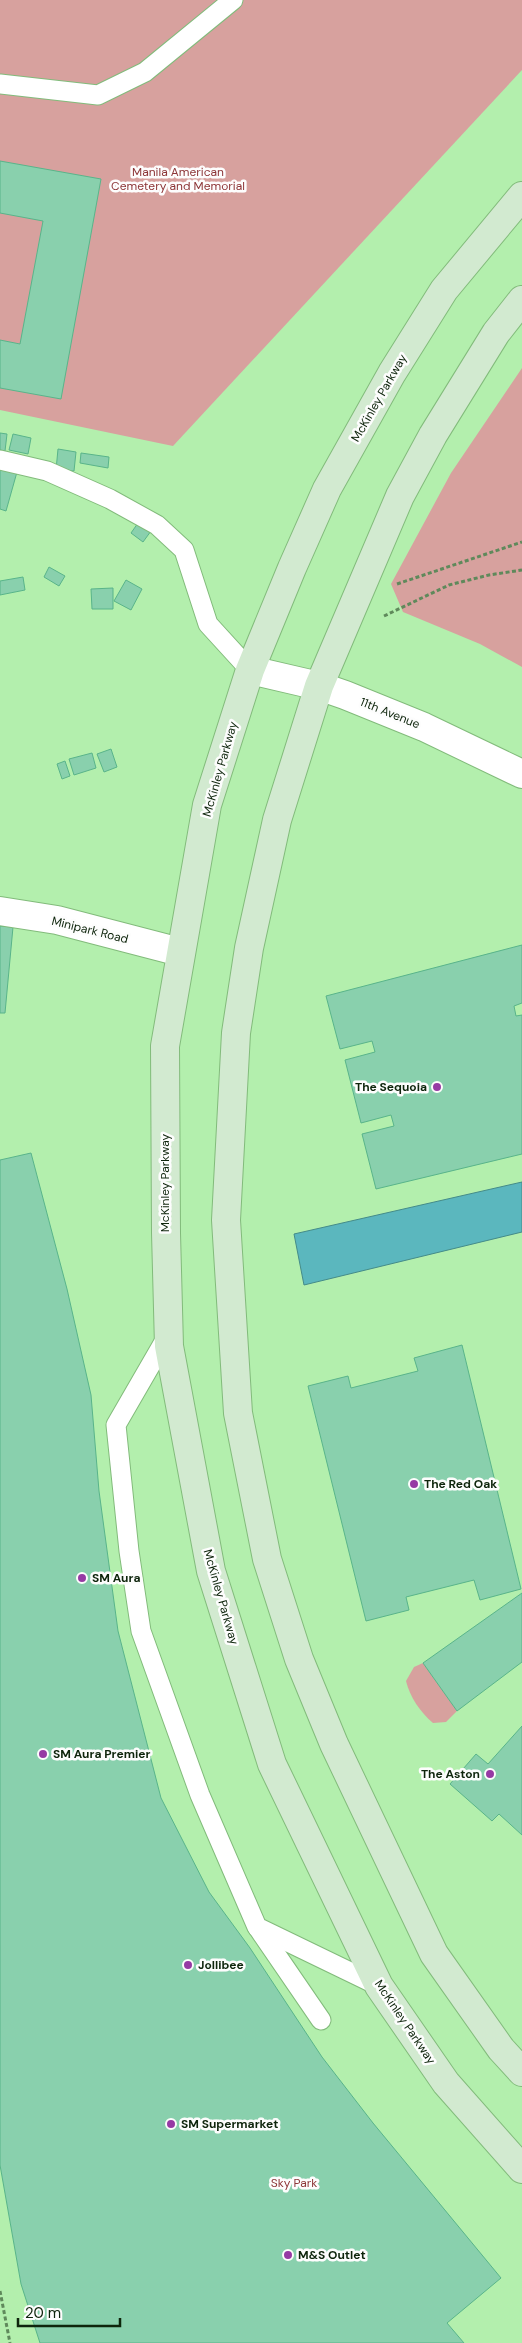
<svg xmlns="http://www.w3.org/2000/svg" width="522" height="2343" font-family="'DM Sans',sans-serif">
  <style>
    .green { fill: #d7a19e }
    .water { fill: #5bb7be; stroke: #448b89 }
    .building { fill: #89d0ad; stroke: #59b48a }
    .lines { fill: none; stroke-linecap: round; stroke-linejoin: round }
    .service-casing { stroke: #82bb7b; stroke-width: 21 }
    .minor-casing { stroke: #82bb7b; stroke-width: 30 }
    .secondary-casing { stroke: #82bb7b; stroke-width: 30 }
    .path { stroke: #5f895b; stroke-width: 3; stroke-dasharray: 4 2.5; stroke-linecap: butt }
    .service { stroke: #fff; stroke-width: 19 }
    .minor { stroke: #fff; stroke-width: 28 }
    .secondary { stroke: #d2ead0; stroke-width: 28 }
    .poi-dot { fill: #963aa4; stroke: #fdfdfd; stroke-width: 2 }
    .labels { text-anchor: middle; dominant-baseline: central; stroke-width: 5; stroke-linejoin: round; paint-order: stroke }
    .park-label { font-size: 12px; fill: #8d3638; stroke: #fdfdfd }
    .street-label { font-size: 12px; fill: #0e250c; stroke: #fdfdfd }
    .poi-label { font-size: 12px; font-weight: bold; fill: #0e250c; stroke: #fdfdfd; text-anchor: start }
  </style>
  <rect width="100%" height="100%" fill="#b3efad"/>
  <g class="green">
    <path d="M0 0H522V70L173 446 0 410Z"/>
    <path d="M522 368V667L480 644 403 612 391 584 451 473Z"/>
    <path d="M423 1663 457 1711 446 1722 433 1723C420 1712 410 1697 406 1681L414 1667Z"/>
  </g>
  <path class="water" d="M522 1182V1232L304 1285 294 1234Z"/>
  <g class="building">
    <path d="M0 161 101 179 61 399 0 388V340L20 344 43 221 0 213Z"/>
    <path d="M0 433 7 434 5 451 0 450Z"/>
    <path d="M13 434 31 438 28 454 9 450Z"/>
    <path d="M58 449 76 452 74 471 56 470Z"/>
    <path d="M81 453 109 457 108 468 80 463Z"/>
    <path d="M0 467 17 472 6 511 0 509Z"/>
    <path d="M138 523 151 531 143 542 131 533Z"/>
    <path d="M49 567 65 576 59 586 44 577Z"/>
    <path d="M23 577 25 590 0 595V581Z"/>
    <path d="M126 580 142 589 131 610 114 601Z"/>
    <path d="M113 588V609H92L91 589Z"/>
    <path d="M111 749 117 767 104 772 97 754Z"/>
    <path d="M92 753 96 768 74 775 69 759Z"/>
    <path d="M65 761 70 776 62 779 57 764Z"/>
    <path d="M0 926 13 927 5 1013H0Z"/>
    <path d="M522 945V1003L514 1006 516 1016 522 1015V1154L376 1189 362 1134 394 1126 391 1115 361 1123 345 1060 375 1052 372 1041 340 1049 326 996Z"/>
    <path d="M31 1153 67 1289 91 1395 99 1491 118 1631 161 1798 209 1892 250 1948 322 2057 373 2123 501 2278 447 2323 464 2343H40L21 2284 0 2165V1160Z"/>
    <path d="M462 1345 521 1589 480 1600 474 1580 406 1597 409 1610 366 1621 308 1386 348 1376 351 1388 418 1371 414 1358Z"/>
    <path d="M522 1593V1662L457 1711 423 1663Z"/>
    <path d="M522 1726V1835L499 1814 492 1821 450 1784 476 1754 488 1764Z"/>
  </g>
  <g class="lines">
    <defs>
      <g id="service">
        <path d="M0 84 98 95 145 72 233 0"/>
        <path d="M0 460 47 471 110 499 157 525 184 550 208 624 250 670"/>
        <path d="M168 1335 116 1425 129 1551 141 1631 200 1795 257 1927 379 1986"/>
        <path d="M258 1928 321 2020"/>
      </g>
      <g id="minor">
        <path d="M250 670 319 686 345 695 424 727 522 774"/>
        <path d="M0 911 57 920 180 952"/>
      </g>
      <g id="secondary">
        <path d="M522 196 444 290 392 373 327 489 292 568 250 670 207 805 165 1046 166 1233 169 1346 211 1571 272 1764 379 1986 446 2083 522 2169"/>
        <path d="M522 300 496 333 433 435 400 496 319 686 277 820 249 948 236 1033 226 1220 238 1413 267 1559 299 1659 334 1744 434 1954 501 2049 522 2072"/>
      </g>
    </defs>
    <use href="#service" class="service-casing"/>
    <use href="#minor" class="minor-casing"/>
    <use href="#secondary" class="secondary-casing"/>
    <g class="path">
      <path d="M397 584 522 542"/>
      <path d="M384 616 449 585 489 575 522 570"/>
      <path d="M0 2291 10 2343"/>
    </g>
    <use href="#service" class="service"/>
    <use href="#minor" class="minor"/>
    <use href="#secondary" class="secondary"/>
  </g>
  <g class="poi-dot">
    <circle cx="437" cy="1087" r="5"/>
    <circle cx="414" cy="1484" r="5"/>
    <circle cx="82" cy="1578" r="5"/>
    <circle cx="43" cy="1754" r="5"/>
    <circle cx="490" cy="1774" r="5"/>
    <circle cx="188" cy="1965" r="5"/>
    <circle cx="171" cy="2124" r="5"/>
    <circle cx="288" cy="2255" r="5"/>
  </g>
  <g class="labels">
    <g class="park-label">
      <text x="178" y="172">Manila American<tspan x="178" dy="14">Cemetery and Memorial</tspan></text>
      <text x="294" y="2183">Sky Park</text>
    </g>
    <g class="street-label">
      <text transform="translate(379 398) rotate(-60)">McKinley Parkway</text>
      <text transform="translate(390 713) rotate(22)">11th Avenue</text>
      <text transform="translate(220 769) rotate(-74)">McKinley Parkway</text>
      <text transform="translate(90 930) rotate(14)">Minipark Road</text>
      <text transform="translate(165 1183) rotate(-90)">McKinley Parkway</text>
      <text transform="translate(221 1597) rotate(74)">McKinley Parkway</text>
      <text transform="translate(405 2022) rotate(56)">McKinley Parkway</text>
    </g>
    <g class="poi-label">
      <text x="427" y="1087" text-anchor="end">The Sequoia</text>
      <text x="424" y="1484">The Red Oak</text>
      <text x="92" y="1578">SM Aura</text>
      <text x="53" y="1754">SM Aura Premier</text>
      <text x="480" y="1774" text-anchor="end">The Aston</text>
      <text x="198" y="1965">Jollibee</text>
      <text x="181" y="2124">SM Supermarket</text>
      <text x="298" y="2255">M&amp;S Outlet</text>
    </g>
  </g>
  <path d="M18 2318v8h102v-8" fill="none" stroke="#0e250c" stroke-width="2.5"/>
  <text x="25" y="2318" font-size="15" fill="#0e250c" stroke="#fdfdfd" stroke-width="4" paint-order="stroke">20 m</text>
</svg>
